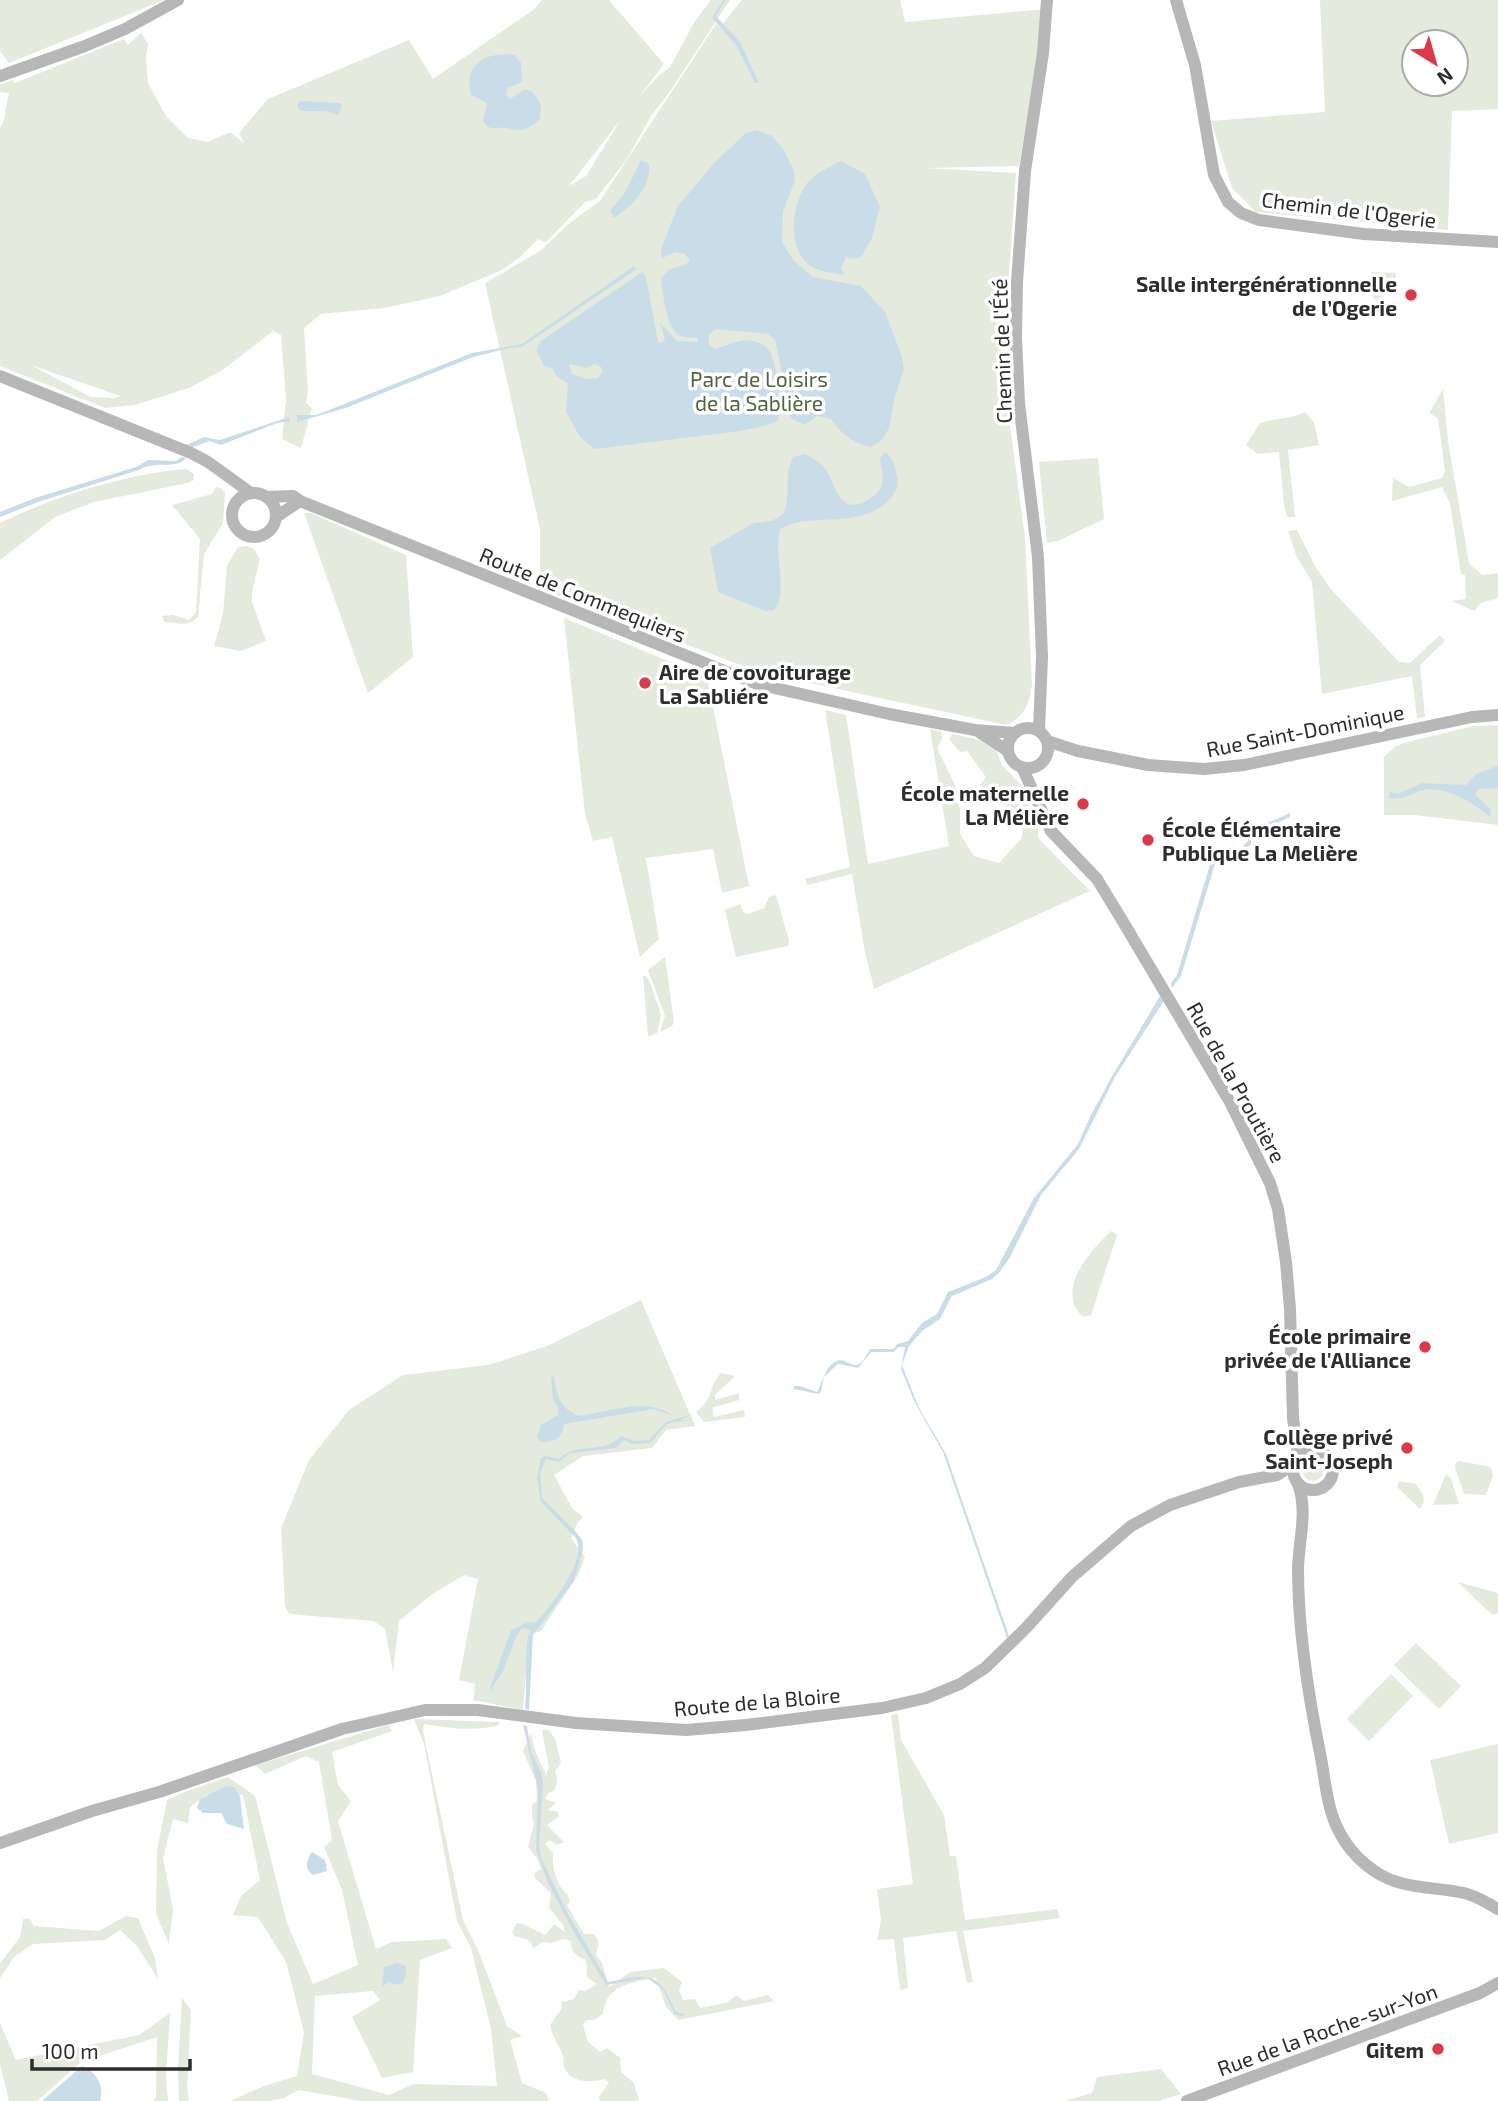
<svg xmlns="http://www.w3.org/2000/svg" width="1498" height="2101" font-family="'Exo 2',sans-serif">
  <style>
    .green { fill: #e4eadc; fill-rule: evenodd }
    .water { fill: #c9dde9; fill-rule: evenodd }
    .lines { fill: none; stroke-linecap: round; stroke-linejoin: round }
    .secondary { stroke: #b7b7b7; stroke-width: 12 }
    .poi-dot { fill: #da3a49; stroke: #fff; stroke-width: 2.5 }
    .labels { text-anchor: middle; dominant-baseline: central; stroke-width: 7; stroke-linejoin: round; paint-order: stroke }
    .street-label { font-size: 21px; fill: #2d2d2d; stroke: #fff }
    .poi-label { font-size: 21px; font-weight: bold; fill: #2d2d2d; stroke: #fff; text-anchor: end }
    .park-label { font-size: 21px; fill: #51663e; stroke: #fff }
  </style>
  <rect width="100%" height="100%" fill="#fff"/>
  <g class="green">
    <path d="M0 0H164L9 63 0 51Z"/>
    <path d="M542 0H609L664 64 638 98 658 76 670 67 695 21 711 0H730L671 90 651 116 627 159 596 199 585 202 546 242 538 239 520 257 502 270 440 296 384 308 321 314 304 328 308 392 306 403 312 408 301 448 282 439 286 399 281 335 273 331 224 369 189 388 135 405 105 408 0 366V127L3 123 9 93 0 92V85L12 80 15 83 124 39 128 45 141 33 148 44 146 58 148 83 166 116 188 138 208 142 230 132 244 143 239 133 268 99 409 40 433 79 533 10ZM620 121 586 176 569 186 619 122ZM31 365 120 396H121L114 398 91 397Z"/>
    <path d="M742 0H900L905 22 1046 9 1019 166 926 168 1016 173 1005 332V388L1025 537 1032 685C1029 704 1025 717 1006 725L759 672 540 589V529L485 283 540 251 572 221 600 201 716 24 731 38 721 26Z"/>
    <path d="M1320 0H1498V109L1452 111 1448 230 1256 212 1232 188 1211 121 1325 112ZM1414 42H1456V84H1414Z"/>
    <path d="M1371 272 1396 273V286L1378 302 1371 295Z"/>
    <path d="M1443 389 1448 441 1469 563 1482 575 1498 573V598L1481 603 1474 611 1452 601 1466 599 1465 575 1461 574 1450 503 1442 487 1392 501 1393 478 1409 487 1442 478 1445 471 1438 418 1429 413Z"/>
    <path d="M1305 412 1314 422 1319 445 1288 450 1295 517H1287L1284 504 1279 452 1258 454 1246 445 1260 423C1276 418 1291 419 1305 412Z"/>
    <path d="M1098 458 1104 519 1058 541 1047 543 1039 462Z"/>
    <path d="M187 469 194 474V480L188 483 94 502 55 517 0 560V523C52 497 129 473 187 469Z"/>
    <path d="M216 487 221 488 225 493 223 523 204 554 198 617C187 628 178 622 164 622L162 616 173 615 189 620 196 612 200 539 172 505 212 494Z"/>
    <path d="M304 513H311L406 555 413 657 368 693Z"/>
    <path d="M1297 530 1315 566 1330 588 1399 662 1410 663 1440 635 1445 641 1420 665 1425 717 1417 719 1412 676 1322 694 1312 582 1296 555 1288 531Z"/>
    <path d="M247 546 254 549 260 559 252 591V602L266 641 241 651 214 646 223 614 227 566 238 547Z"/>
    <path d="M564 618 707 677 749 886 722 893 713 849 646 858 659 939 640 957 612 837 593 841 585 814Z"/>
    <path d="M825 710 846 715 868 864 949 846 930 729 941 731 942 738 937 748 955 785 960 810V834L974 856 999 863 1021 839 1023 830 993 787 984 789 980 785 986 777 967 751 960 752 949 739 953 734 979 740 996 750 1002 765 1021 785 1038 829V838L1090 891 874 989 865 952 852 874 807 885 805 879 850 867Z"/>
    <path d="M1498 725V825L1415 815H1384V757L1396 746 1407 742 1474 726Z"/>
    <path d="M776 895 789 941 788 946 736 957 725 910 740 904 743 912 748 914 764 908 769 897Z"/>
    <path d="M665 957 674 1022 672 1026 660 1032 665 1016 648 970Z"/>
    <path d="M643 976H646L650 982 661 1015 657 1033 648 1037Z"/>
    <path d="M1111 1231 1117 1235 1091 1315 1083 1317C1054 1290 1091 1250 1111 1231Z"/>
    <path d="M641 1300 695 1426 666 1430 652 1448 583 1456 554 1475 572 1508 583 1517 577 1524 571 1538 585 1557 578 1575 541 1631 529 1635 523 1710 473 1700 475 1684 459 1680 478 1579 464 1575 431 1595 399 1621 393 1672 385 1629 374 1621 289 1614 285 1606 281 1528 309 1460 349 1410 403 1375 488 1365 547 1346Z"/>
    <path d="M721 1373 735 1376 715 1395V1400L739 1393V1400L712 1408 714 1417 744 1410 745 1417 704 1422 696 1412C714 1399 708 1388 721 1373Z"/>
    <circle cx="1313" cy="1471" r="10"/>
    <path d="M1459 1461 1491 1467 1493 1475 1486 1495 1464 1494 1455 1467 1456 1463Z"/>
    <path d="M1446 1474 1451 1478 1459 1504 1433 1505Z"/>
    <path d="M1399 1481 1416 1484 1423 1495 1424 1502 1420 1509 1397 1487Z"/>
    <path d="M1458 1582 1498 1593V1613L1493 1615 1488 1611Z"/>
    <path d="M1416 1643 1461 1686 1439 1709 1394 1665Z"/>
    <path d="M1391 1674 1413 1696 1369 1741 1347 1719Z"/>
    <path d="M898 1714 901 1740 944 1815 950 1856H956L965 1920 1057 1909 1060 1918 963 1931 973 1982 967 1983 956 1931 903 1938 908 1988 900 1990 894 1939 877 1940 881 1920 877 1889 913 1884 891 1715Z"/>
    <path d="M414 1719 499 1722V1725C474 1732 449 1728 424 1724L423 1731 463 1920 478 1950 507 2026 522 2036 510 2040 522 2083 546 2093 549 2101H361L299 2090 284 2098 269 2101H230L264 2086 297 2076 304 2033 286 1962 258 1917 233 1915 241 1896 260 1880 243 1795H206L190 1807 188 1823 173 1819 163 1858 173 1909 169 1944 156 1914 157 1851 167 1800 187 1791 228 1777 255 1796 287 1923 313 1984 358 1965 342 1890 324 1847 332 1840 319 1762 306 1756 265 1774 256 1765 388 1725 392 1731 332 1752 338 1785 351 1801 338 1821 376 1949 392 1942 446 1939 452 1948 420 1960 413 2072 382 2078 352 2017 380 2000 373 1991 315 1996 312 2074 389 2095 413 2084 497 2086 491 2029 471 1948 457 1921 424 1744Z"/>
    <path d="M542 1730H548L555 1738 561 1763 555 1771C559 1779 557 1783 554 1791L548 1793 545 1799 556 1803 548 1810 558 1812 559 1817 547 1825 564 1842 557 1845 550 1840 545 1844 553 1853C552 1866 556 1886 567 1894L570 1902 567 1905 584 1934H594L599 1942 596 1955 602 1963 609 1987 630 1972 664 1968 682 1982 679 1990 683 2000 695 1999 700 2008 726 2003 737 1995 744 2001 768 1995 774 2001 679 2020 666 2007 656 1978C633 1982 605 1985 603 2014L594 2020H587L583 2024 588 2042 600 2052 607 2048 620 2058 621 2072 634 2083 639 2101H600L599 2097 609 2082 604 2079C589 2083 571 2083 564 2067 563 2063 564 2059 563 2056 560 2045 552 2037 550 2025L562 2008 561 2002 574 1999 579 1990 585 1991 597 1984 587 1977 586 1960C575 1955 571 1953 571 1941L563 1939 551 1943 542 1942 534 1948 529 1940 515 1936 512 1931 517 1923 523 1924 545 1935 554 1924 565 1932 563 1925 549 1908 551 1893 535 1878 534 1874 541 1869 537 1858 528 1847 534 1824 532 1819V1805L537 1801 536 1781 523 1751 531 1733 534 1748 546 1775 549 1768Z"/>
    <path d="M1498 1744V1833L1449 1844 1430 1760Z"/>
    <path d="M126 1916 138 1918 155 1958 158 1979 137 1946 120 1930 105 1940 33 1944 14 1957 0 1978V1964L20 1937 23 1919H30L34 1926 99 1931Z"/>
    <path d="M182 1998 191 2010 187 2088 189 2101H179L178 2069Z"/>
    <path d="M170 2013 166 2077 168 2101H153L156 2098 157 2037 81 2062 37 2101H9L0 2064V2023L16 2060 139 2035Z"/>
    <path d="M1161 2069 1181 2094 1159 2101H1065L1092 2093 1097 2077Z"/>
  </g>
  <g class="water">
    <path d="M723 0H726L716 16 740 42 759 83H755L736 45 712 18Z"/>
    <path d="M504 54 515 55 521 63 522 82 508 88 506 94 510 99 525 89 533 92 541 105 540 119C527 130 522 132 507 128 500 127 495 129 488 127L483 121 487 103 471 95C465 68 478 56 504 54Z"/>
    <path d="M304 101 340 103 342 106 338 115C322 107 313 114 299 110L297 106 299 102Z"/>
    <path d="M757 130 772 136 783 149 793 168 795 180 783 211 782 242 794 261 813 277 861 286 885 312 902 357 904 370 895 396 889 428 882 440 870 447C852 442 841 434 831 419L817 416 804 425 791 418 775 340 768 334 716 329 709 334V345L715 349C727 346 740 338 753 341 758 342 765 345 768 349 778 362 781 405 778 421L760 427 740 431 595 449 580 437 566 412 568 383 556 376 553 369 544 366 536 350 541 341 642 272 646 277 658 342 662 343 665 339 660 323 677 341 698 342V338C693 338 686 338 681 336 666 331 663 293 661 279L668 270 687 264 690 260 685 254 676 252 662 258 661 249 678 206 715 162 746 133ZM569 364 586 368 595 364 601 367 603 371 598 378 588 379 572 374Z"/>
    <path d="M641 160 649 164C651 188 632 206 614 218L610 211 626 191Z"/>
    <path d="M841 161 865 174 880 207 872 238 861 257 853 259 846 257 841 268 844 275C833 273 822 272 812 267 787 251 791 208 805 186 812 175 829 167 841 161Z"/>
    <path d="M634 266 637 269 522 347 509 348 473 357 346 408 297 422V415H315L329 410 472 353 522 344Z"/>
    <path d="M289 417 290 421 277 423 221 445 209 441 191 448 186 445 204 437 220 440Z"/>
    <path d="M885 452C892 457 895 466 897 476 899 485 896 493 889 500 859 532 805 510 780 530 773 553 789 595 774 610L765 611 718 592 710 548 754 523 772 521 783 514C792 497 783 475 793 457L804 454C813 458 821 462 826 470 838 490 841 519 872 497 888 486 882 475 880 458Z"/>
    <path d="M182 457 186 458C175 471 157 459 139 470L41 501 0 517V512L35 498 136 467 148 460 176 461Z"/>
    <path d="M1498 766V788L1479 789 1475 794 1491 810 1490 817C1474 803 1442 783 1419 791 1407 796 1402 800 1388 798L1390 792 1398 794 1422 783 1466 785 1476 774Z"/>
    <path d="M1290 813V817L1251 835V845L1215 864 1181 976 1172 988 1171 983 1177 975 1211 861 1242 847 1248 841 1245 833Z"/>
    <path d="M1160 996 1164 1001 1115 1077 1079 1149 1041 1195 1010 1257 999 1273 992 1279 952 1296 940 1319 922 1331 909 1346 902 1365 919 1408 946 1454 1009 1636 1007 1638 943 1452 915 1403 901 1369 905 1347H899L893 1352H871L858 1368 838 1364 824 1377 821 1392 818 1394 794 1389V1386H800L817 1392C823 1383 825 1363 840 1360 845 1360 851 1365 857 1365L862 1362 870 1349H894L897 1344 908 1341 922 1323 937 1314 948 1292 986 1277 996 1270 1034 1198 1078 1144 1091 1115 1111 1078Z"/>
    <path d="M551 1376 554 1377C557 1397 560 1407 578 1416 608 1412 648 1396 673 1416L654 1409 564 1424C563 1438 554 1443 540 1442L537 1436 541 1425 558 1415 559 1410 553 1399Z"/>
    <path d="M693 1414 680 1420 685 1421 694 1417C685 1425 676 1418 667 1425 660 1429 656 1438 650 1443L632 1444 624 1440 616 1448 570 1453 559 1462 546 1459 540 1473 542 1498 577 1533 582 1540 583 1550 574 1581 533 1635 529 1710 525 1709C528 1683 523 1653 530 1630L522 1628 517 1635 503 1671 491 1690 490 1688 511 1630 529 1622 536 1623C550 1605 588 1562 576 1538L541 1502 537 1478 541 1458 545 1456 559 1459C579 1440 602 1456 621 1436L635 1441 649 1440 666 1422Z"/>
    <path d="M523 1725 527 1726 531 1752 541 1772 543 1784 539 1846 541 1858 568 1914 608 1982C650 1974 657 1969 676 2012L685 2014 683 2016 674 2014 663 1989 647 1978 606 1985 572 1929 548 1883 536 1849 538 1788Z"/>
    <path d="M226 1786 234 1787 240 1797 244 1829 227 1824 221 1813H203L197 1808 200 1799Z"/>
    <path d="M312 1852 325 1860 327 1871 313 1875C304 1869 306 1860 312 1852Z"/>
    <path d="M397 1963 406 1966V1974L403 1983 397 1985 389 1982 382 1986 384 1967Z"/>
    <path d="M82 2066C97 2073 104 2084 100 2101H42Z"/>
  </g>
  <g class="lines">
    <g class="secondary">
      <path d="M1176 0 1195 65 1214 175 1228 202 1241 213 1259 220 1364 234 1498 242"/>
      <path d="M0 76 85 46 125 29 178 0"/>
      <path d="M0 376 191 453 208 462 251 493"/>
      <circle cx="254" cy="515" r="22"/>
      <path d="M267 497 293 496 300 501 757 684 889 714 975 730 1015 733"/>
      <path d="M276 517 300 501"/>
      <circle cx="1028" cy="748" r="20"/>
      <path d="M1039 730 1042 657 1038 557 1019 403 1016 338 1017 282 1025 171 1043 53 1047 0"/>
      <path d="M979 732 1008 751"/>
      <path d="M1047 741 1078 751 1148 765 1204 769 1244 765 1472 717 1498 715"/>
      <path d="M1022 767 1051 831 1097 879 1122 920 1230 1102 1270 1183 1278 1209 1286 1262 1290 1309 1293 1418 1298 1456"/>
      <circle cx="1313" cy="1470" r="20"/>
      <path d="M1298 1484C1308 1511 1299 1539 1298 1568 1298 1632 1308 1695 1321 1758 1325 1780 1327 1805 1336 1825 1344 1843 1357 1859 1373 1870 1400 1890 1433 1886 1464 1893 1477 1896 1487 1903 1498 1909"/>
      <path d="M0 1843 92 1811 159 1792 342 1729 425 1710H478L576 1723 686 1730 746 1725 882 1708 926 1698 960 1684 985 1668 1026 1628 1072 1577 1131 1526 1170 1505 1239 1482 1277 1475 1293 1464"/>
      <path d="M1187 2101 1480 1993 1498 1983"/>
    </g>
  </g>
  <g class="poi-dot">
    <circle cx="1411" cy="295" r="7"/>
    <circle cx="645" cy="683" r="7"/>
    <circle cx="1083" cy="804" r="7"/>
    <circle cx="1148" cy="840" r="7"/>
    <circle cx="1425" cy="1347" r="7"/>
    <circle cx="1407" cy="1448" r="7"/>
    <circle cx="1438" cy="2049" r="7"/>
  </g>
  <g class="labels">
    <g class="street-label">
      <text transform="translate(1349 209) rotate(7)">Chemin de l'Ogerie</text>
      <text transform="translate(1001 351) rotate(-92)">Chemin de l'Été</text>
      <text transform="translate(583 594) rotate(22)">Route de Commequiers</text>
      <text transform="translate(1305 730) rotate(-11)">Rue Saint-Dominique</text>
      <text transform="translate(1237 1082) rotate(61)">Rue de la Proutière</text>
      <text transform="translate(757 1701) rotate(-5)">Route de la Bloire</text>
      <text transform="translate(1327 2029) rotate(-20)">Rue de la Roche-sur-Yon</text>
    </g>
    <g class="poi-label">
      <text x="1397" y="283">Salle intergénérationnelle<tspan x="1397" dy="24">de l’Ogerie</tspan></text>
      <text x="659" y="671" text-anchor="start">Aire de covoiturage<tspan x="659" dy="24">La Sabliére</tspan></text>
      <text x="1069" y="792">École maternelle<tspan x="1069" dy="24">La Mélière</tspan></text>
      <text x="1162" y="828" text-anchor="start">École Élémentaire<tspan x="1162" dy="24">Publique La Melière</tspan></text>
      <text x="1411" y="1335">École primaire<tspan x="1411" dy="24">privée de l'Alliance</tspan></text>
      <text x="1393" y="1436">Collège privé<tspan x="1393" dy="24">Saint-Joseph</tspan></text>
      <text x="1424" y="2049">Gitem</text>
    </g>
    <g class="park-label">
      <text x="759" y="378">Parc de Loisirs<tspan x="759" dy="24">de la Sablière</tspan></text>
    </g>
  </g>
  <g transform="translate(1435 63) rotate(143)"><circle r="33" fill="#ffffff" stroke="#ababab" stroke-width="2"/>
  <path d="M0-5L12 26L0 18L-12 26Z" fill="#da3a49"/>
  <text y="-10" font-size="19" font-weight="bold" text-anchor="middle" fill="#2d2d2d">N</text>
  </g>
  <path d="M32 2059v10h158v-10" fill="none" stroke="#2d2d2d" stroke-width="3.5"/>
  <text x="42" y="2059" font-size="21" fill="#2d2d2d" stroke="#ffffff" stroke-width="5" paint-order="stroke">100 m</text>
</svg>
